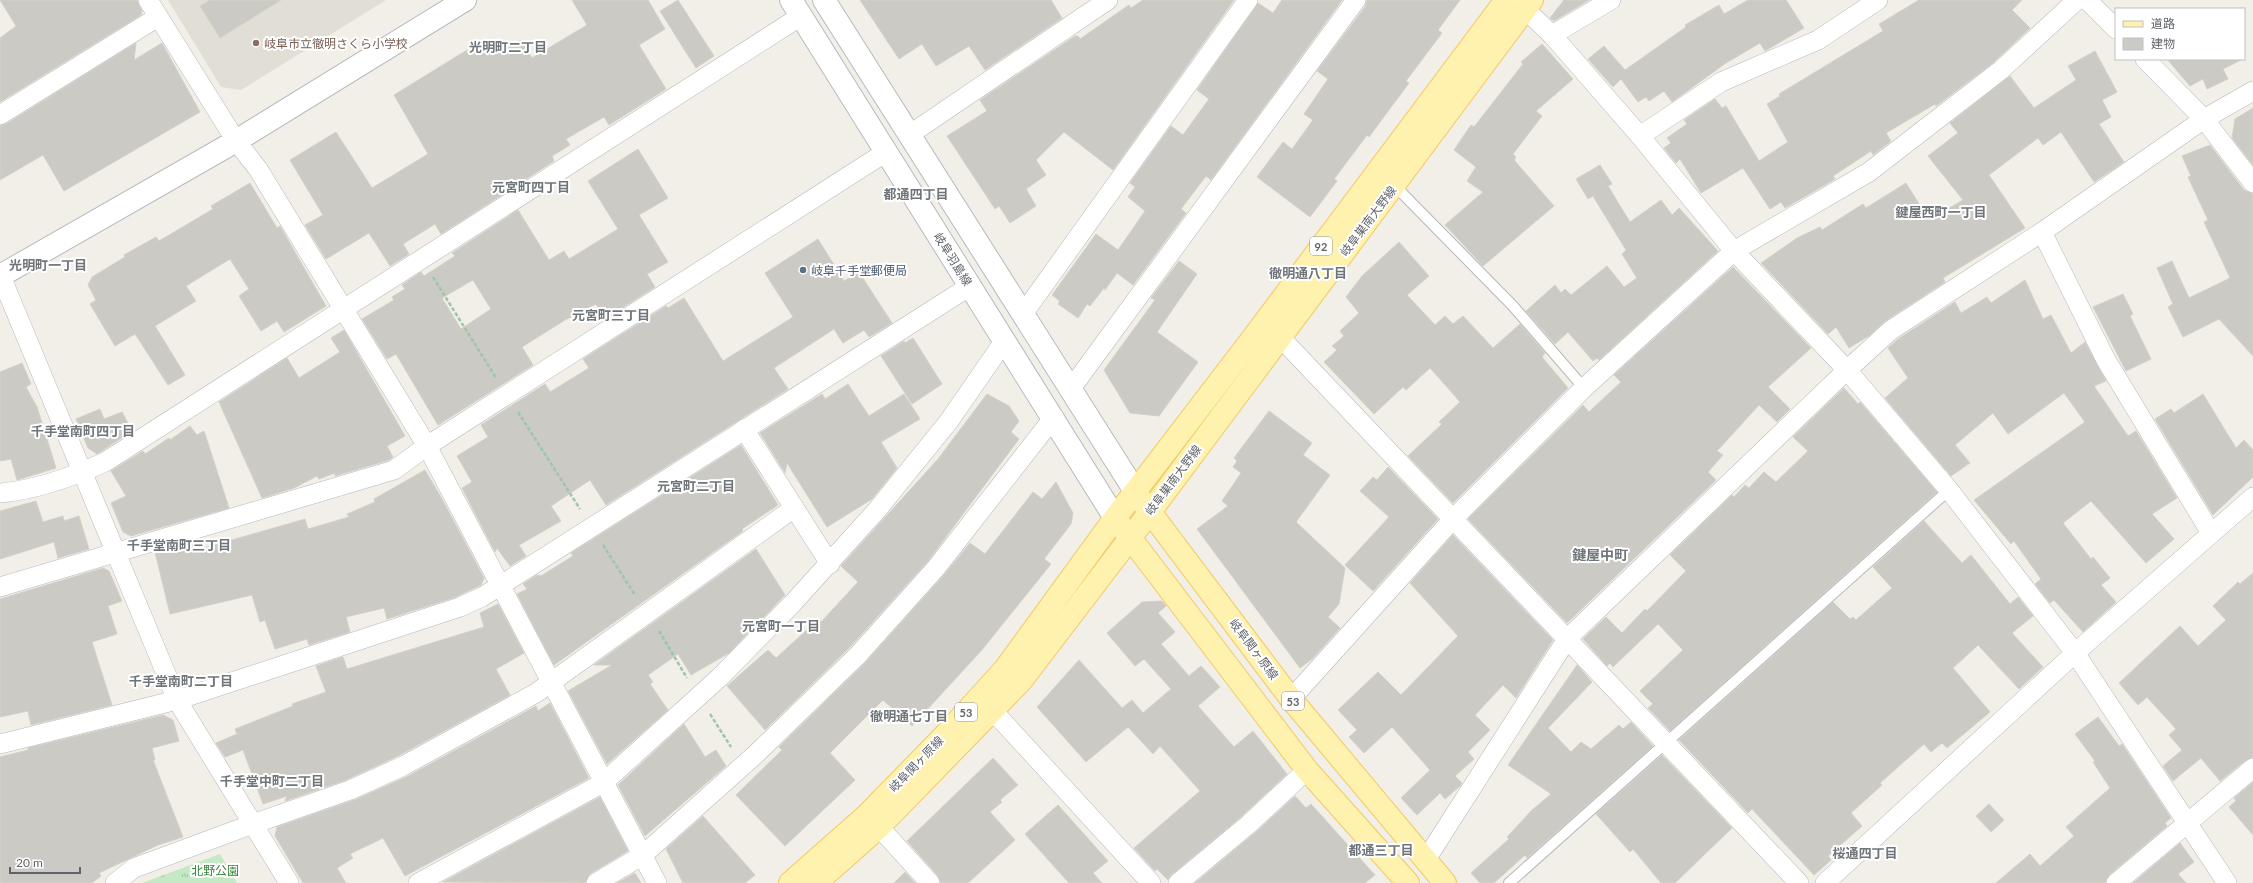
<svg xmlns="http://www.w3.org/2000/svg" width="2253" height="883" font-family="Lato,'Noto Sans JP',sans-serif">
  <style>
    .education { fill: #e1ded6 }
    .grass { fill: url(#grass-tufts) }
    .building { fill: #cccac5; stroke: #d6d1c6; fill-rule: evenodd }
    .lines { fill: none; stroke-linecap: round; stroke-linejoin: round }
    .lane-casing { stroke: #b5b8bc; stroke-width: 12 }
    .street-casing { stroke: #b5b8bc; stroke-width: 20 }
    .secondary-casing { stroke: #b6babf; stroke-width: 24 }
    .primary-casing { stroke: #f2c960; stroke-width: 24 }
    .path { stroke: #9cc7a9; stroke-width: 2.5; stroke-dasharray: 4 2; stroke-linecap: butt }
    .lane { stroke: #fff; stroke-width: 10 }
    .street { stroke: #fff; stroke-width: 19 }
    .secondary { stroke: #fff; stroke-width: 22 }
    .primary { stroke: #fff2af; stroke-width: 22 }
    .education-dot { fill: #8d6e63; stroke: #fff; stroke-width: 1.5 }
    .service-dot { fill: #5c6f8a; stroke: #fff; stroke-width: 1.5 }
    .labels { text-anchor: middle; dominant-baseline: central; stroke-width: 4; stroke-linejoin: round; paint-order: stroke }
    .shield { fill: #fff; stroke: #8f9295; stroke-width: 1 }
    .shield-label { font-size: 11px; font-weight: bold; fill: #5f6368 }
    .education-label { font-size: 12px; fill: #785e54; stroke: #fff; text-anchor: start }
    .street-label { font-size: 12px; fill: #5f6368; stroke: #fff }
    .service-label { font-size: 12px; fill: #4e5e75; stroke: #fff; text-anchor: start }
    .park-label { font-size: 12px; fill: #348238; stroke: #fff }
    .neighbourhood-label { font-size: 13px; font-weight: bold; fill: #70757a; stroke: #fff }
    .quarter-label { font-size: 14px; font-weight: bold; fill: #70757a; stroke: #fff }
  </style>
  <defs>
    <pattern id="grass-tufts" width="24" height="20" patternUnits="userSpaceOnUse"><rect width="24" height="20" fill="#c5e8c5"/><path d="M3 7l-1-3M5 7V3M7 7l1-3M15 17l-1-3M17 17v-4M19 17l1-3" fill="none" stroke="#a3c0a4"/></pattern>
  </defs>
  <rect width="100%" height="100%" fill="#f1efe8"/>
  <path class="education" d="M168 0H386L241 90 221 87Z"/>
  <path class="grass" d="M220 854 237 883H142Z"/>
  <g class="building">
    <path d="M0 0H137L142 11 141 15 0 102V38L16 26Z"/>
    <path d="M210 0H281L220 38 200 6Z"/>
    <path d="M572 0H648L665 29 639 45 666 89 609 125 604 117 566 139 570 145 552 156 554 161 441 234 435 224 403 244 409 254 390 266 369 233 326 259 305 225 323 215 290 160 336 132 372 188 428 154 394 95 467 50 469 54 492 41 499 53 521 40 532 58 587 25Z"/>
    <path d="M678 0 714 56 696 68 660 11Z"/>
    <path d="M860 0H1051L1062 18 985 70 969 46 936 66 922 44 899 59Z"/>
    <path d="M1143 0H1234L1113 170 1064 132 1036 160 1046 175 1026 189 1036 206 1010 223 999 206 995 209 947 136 987 111 980 100 1075 36H1078L1080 39 1129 5 1131 8Z"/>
    <path d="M1282 0H1342L1211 180 1206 176 1181 209 1186 213 1133 285 1117 273 1105 290 1104 288 1090 306 1087 304 1078 318 1058 304 1060 301 1052 295 1096 234 1118 250 1145 211 1128 197 1135 187 1130 183 1171 126 1183 135 1209 99 1197 90 1258 3 1273 13Z"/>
    <path d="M1367 0H1460L1438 30 1442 33 1406 81 1409 83 1369 137 1367 135 1334 179 1337 181 1310 217 1257 177 1283 142 1292 149 1313 120 1304 114 1328 79 1317 71 1365 7Z"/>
    <path d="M1564 0H1589L1554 21 1550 18Z"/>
    <path d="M1748 0H1786L1804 28 1765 51 1760 43 1726 63 1672 102 1664 91 1649 101 1646 97 1638 102 1621 79 1613 87 1588 59 1604 46 1625 70 1686 27 1685 25 1719 5 1724 14Z"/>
    <path d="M1919 0H2022L2012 10 2030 28 1994 62 1936 106 1935 104 1886 133 1891 141 1873 155 1871 151 1833 176 1835 179 1785 208 1781 202 1770 209 1743 168 1701 193 1680 159 1676 163 1664 148 1671 143 1667 138 1687 124 1684 120 1715 99 1722 108 1726 106 1759 161 1788 142 1767 104 1780 96 1779 94 1883 31 1879 24Z"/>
    <path d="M136 43 134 60 162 43 200 112 64 191 43 155 0 180V126L6 124Z"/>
    <path d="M1542 44 1573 79 1536 111 1542 116 1513 154 1516 157 1514 160 1554 206 1483 266 1445 225 1483 192 1467 181 1476 167 1454 150 1471 125 1474 127 1523 64 1521 62Z"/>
    <path d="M2095 51 2117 92 2102 100 2111 117 2099 124 2124 162 2094 182 2061 132 2043 145 2038 138 1989 175 2025 228 1943 278 1945 282 1885 321 1870 335 1849 348 1836 327 1828 334 1761 263 1797 238 1820 227 1822 230 1863 204 1866 208 1906 183 1929 220 1963 200 1928 156 1958 133 1950 123 2010 76 2034 108 2076 80 2068 66Z"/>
    <path d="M2167 59H2243L2223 69 2228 79 2207 89 2203 79 2190 86Z"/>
    <path d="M2253 108V165L2232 138 2235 119Z"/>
    <path d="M2210 145 2244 190 2253 194V356L2219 319 2183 337 2168 307 2173 304 2157 268 2172 261 2189 298 2230 278 2204 222 2208 220 2188 177 2191 176 2182 156Z"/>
    <path d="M638 149 668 198 639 215 668 262 647 274 655 287 605 319 596 304 565 320 522 347 533 365 438 425 396 354 387 359 362 319 394 300 392 297 405 289 402 285 421 272 424 276 455 256 452 253 518 210 549 260 564 251 569 259 618 229 588 181ZM473 280 491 309 461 329 442 298Z"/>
    <path d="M1600 165 1612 184 1608 186 1630 222 1661 200 1672 215 1679 208 1718 251 1599 360 1597 358 1593 361 1568 332 1555 344 1526 311 1555 285 1561 293 1565 289 1571 295 1607 266 1624 287 1637 278 1622 254 1626 250 1593 196 1588 199 1576 179Z"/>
    <path d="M250 183 277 228 280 226 326 306 284 332 277 321 261 331 239 296 249 289 230 259 186 286 196 301 155 326 185 375 168 385 135 334 115 346 90 304 96 300 88 285 92 277 125 257 124 255 156 237 159 241 213 209 211 206Z"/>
    <path d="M818 239 844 281 859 272 892 323 869 337 864 330 843 343 834 329 774 368 788 389 606 505 590 480 551 506 561 521 519 545 526 556 510 566 497 548 495 552 462 488 472 482 457 456 488 437 481 425 545 384 550 392 589 368 583 359 666 306 668 308 684 298 723 361 793 317 765 273Z"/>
    <path d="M1399 242 1429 276 1407 295 1435 325 1445 316 1453 324 1463 316 1493 348 1520 324 1545 353 1542 357 1568 388 1453 503 1408 456 1442 424 1439 422 1460 402 1447 387 1430 368 1406 390 1403 387 1374 414 1324 362 1337 350 1332 346 1344 336 1340 331 1359 313 1346 297 1362 276Z"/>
    <path d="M1179 261 1197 274 1157 332 1198 362 1159 416 1130 413 1104 370 1155 300 1151 298Z"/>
    <path d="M1733 267 1811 348 1768 387 1790 409 1777 422 1759 405 1717 451 1723 455 1708 472 1716 480 1567 623 1468 519 1583 405 1589 412 1621 382 1614 375Z"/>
    <path d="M2025 280 2043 319 2051 315 2071 353 2085 342 2106 381 2094 386 2128 436 2136 431 2177 498 2152 514 2174 539 2146 563 2091 501 2063 523 2091 559 2093 557 2110 578 2101 585 2116 602 2083 632 2054 600 2050 603 2035 584 2041 579 2014 541 2011 544 1974 500 2085 422 2064 393 2008 434 1993 413 1955 445 1970 463 1951 476 1885 398 1908 378 1888 348 1898 339 1955 302 1961 313 1987 297 1991 303Z"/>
    <path d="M2123 294 2133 314 2130 316 2151 359 2126 371 2093 307Z"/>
    <path d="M344 330 405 436 387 446 393 457 389 460 335 476V473L319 479 317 476 294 488 262 498 219 402 287 358 299 378 340 352 331 338Z"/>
    <path d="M913 338 942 384 912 404 881 356 904 341 905 343Z"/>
    <path d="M22 363 31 384 26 387 37 407 56 468 17 480 11 459 0 461V372Z"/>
    <path d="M848 384 869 416 904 394 920 419 881 442 897 468 872 499 827 527 787 463 785 473 760 433 822 394 825 399Z"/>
    <path d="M1844 388 1858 404 1860 402 1937 492 1670 731 1648 708 1653 704 1640 691 1683 650 1658 624 1613 667 1610 663 1607 666 1583 639 1606 617 1622 633 1645 609 1647 611 1686 571 1670 555 1732 495 1734 497 1745 485 1749 488 1764 472 1776 482 1808 451 1793 437Z"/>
    <path d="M987 394 1009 406 1019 421 1011 432 1019 439 928 561 850 647 765 730 727 686 768 650 776 658 819 619 821 622 858 582 841 566 938 459Z"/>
    <path d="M2203 394 2236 448 2244 440 2253 450V477L2213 515 2155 419 2171 409 2174 413Z"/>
    <path d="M100 409 104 419 122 412 132 431 97 454 88 448 76 419Z"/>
    <path d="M1269 411 1312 443 1303 455 1330 475 1296 522 1345 568 1339 604 1328 617 1340 628 1312 659 1300 668 1197 529 1228 506 1222 501 1241 473 1233 467 1237 461 1234 458Z"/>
    <path d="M190 426 197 435 204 431 229 508 131 536 123 532 111 503 126 496 111 471 143 451 145 454 169 438 170 440Z"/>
    <path d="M741 445 778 505 742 529 743 531 554 665 517 594 527 589 523 584 537 575 541 576 573 556 571 553Z"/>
    <path d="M1388 467 1438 519 1373 591 1345 565 1389 517 1360 491 1373 477 1377 480Z"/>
    <path d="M425 470 442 499 484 578 481 585 477 587 456 597 387 619 384 608 346 617 350 632 309 645 307 639 275 649 265 620 260 622 252 595 170 614 155 552 199 540 194 542 197 550 305 519 308 529 349 517 347 514 375 502 374 499Z"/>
    <path d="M1056 482 1073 513 1071 524 1044 559 1051 564 981 651 912 726 883 700 830 753 855 780 785 846 736 795 782 750 779 747 866 662 944 575 970 543 985 554 1033 492 1042 499Z"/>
    <path d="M36 501 43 522 63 516 64 521 79 516 89 549 58 558 54 542 0 559V511Z"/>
    <path d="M1924 521 1962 563 1971 555 2010 604 2018 597 2033 616 2012 633 2043 667 2019 689 1978 645 1953 668 1990 712 1947 748 1942 743 1931 752 1924 744 1880 783 1882 785 1851 813 1862 826 1828 856 1831 860 1814 875 1752 809 1748 813 1679 740 1833 602 1850 619 1853 617 1856 620 1892 588 1873 567Z"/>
    <path d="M1453 535 1553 640 1516 698 1503 685 1475 715 1490 730 1468 752 1474 759 1455 776 1462 783 1460 786 1445 799 1440 793 1417 815 1401 798 1430 770 1392 727 1364 753 1349 737 1357 730 1338 710 1378 672 1401 695 1458 636 1410 583Z"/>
    <path d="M756 549 785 595 763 618 754 623 756 625 729 653 691 675 678 654 648 675 653 682 650 684 668 710 607 764 568 691 612 665H594Z"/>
    <path d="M103 568 109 571 122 601 108 606 117 634 92 642 112 705 31 725 28 711 0 717V599Z"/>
    <path d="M2253 573V757L2246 760 2220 781 2201 758 2173 781 2163 766 2182 750 2169 735 2176 729 2147 697 2138 705 2119 683 2180 626 2198 646 2226 620 2213 606 2238 582 2240 584Z"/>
    <path d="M1162 601 1166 606 1158 613 1175 632 1161 644 1189 676 1201 666 1220 687 1198 706 1234 747 1253 731 1287 774 1242 816 1171 875 1168 880 1157 869 1155 871 1134 848 1200 791 1160 746 1153 754 1128 727 1086 762 1037 707 1079 660 1122 708 1132 700 1143 713 1171 689 1144 659 1135 666 1107 633 1142 602Z"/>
    <path d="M498 604 524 653 496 669 510 695 398 756 346 780 285 801 287 796 263 804 243 750 225 757 216 743 237 734 235 729 293 706 292 704 326 692 316 666 343 657 347 669 484 627 480 613Z"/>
    <path d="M1577 665 1592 682 1548 728 1571 752 1581 742 1591 749 1619 725 1623 729 1631 722 1653 746 1527 858 1525 855 1494 883H1480L1471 873 1509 839 1507 837 1531 811 1551 794 1508 765Z"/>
    <path d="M550 703 589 778 405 876 383 838 350 854 353 858 337 868 346 883H303L275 836 277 827 354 800 408 776 536 706 538 711Z"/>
    <path d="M163 715 173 720 179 741 152 748 155 760H153L183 837 158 845 99 873 101 876 92 883H0V757L28 750V748Z"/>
    <path d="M2098 717 2119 746 2122 744 2171 818 2165 823 2167 826 2109 875 2105 883H1996L2030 854 2040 866 2074 836 2066 827 2110 788 2093 762 2095 761 2075 734Z"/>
    <path d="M684 724 705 757 716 750 726 766 645 836 618 785Z"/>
    <path d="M1662 755 1732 828 1675 883H1661L1633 849 1630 852 1596 814Z"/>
    <path d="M993 758 1018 785 1000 800 1002 802 990 812 1015 840 968 883H941L938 876 907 841Z"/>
    <path d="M2253 782V835L2229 807 2236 801 2234 798Z"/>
    <path d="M1295 796 1306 808 1311 804 1375 875 1365 883H1195L1256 832Z"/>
    <path d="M600 797 628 851 590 874 585 883 443 882Z"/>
    <path d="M1989 804 2004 820 1991 832 1976 816Z"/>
    <path d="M1058 805 1108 861 1093 873 1102 883H1069L1025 834Z"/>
    <path d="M703 816 755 875 745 883H683L666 849Z"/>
    <path d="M2180 843 2194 862 2178 874 2186 883H2133Z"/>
    <path d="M905 872 915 883H894Z"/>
    <path d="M635 873 641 883H617Z"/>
  </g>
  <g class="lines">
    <defs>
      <g id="lane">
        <path d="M1395 186 1513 306 1584 388"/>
        <path d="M1509 883 1949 490"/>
      </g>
      <g id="street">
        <path d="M148 0 236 141 258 169 427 446 657 883"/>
        <path d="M1520 0 1525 9 1552 35 1640 136 1734 251 1847 370 1949 490 2075 653 2227 883"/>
        <path d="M2087 0 2116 29"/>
        <path d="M1552 35 1611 0"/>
        <path d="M2145 59 2204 119 2253 183"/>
        <path d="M0 115 158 17"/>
        <path d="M909 135 1108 0"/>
        <path d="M1640 136 1721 82 1818 40 1878 0"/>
        <path d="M2042 232 2106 360 2211 533"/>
        <path d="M0 274 177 700 289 883"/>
        <path d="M1023 314 1248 0"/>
        <path d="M1280 337 1799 883"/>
        <path d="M1070 390 1356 0"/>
        <path d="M744 429 830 564"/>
        <path d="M0 493C36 490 72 477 105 462L801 16"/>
        <path d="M0 587 394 470 427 446 886 152"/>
        <path d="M1291 699 1453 519 1584 388 1734 251 1869 172 2001 70 2077 0"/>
        <path d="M994 712 1151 883"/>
        <path d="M0 744 177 700 460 607 482 597 509 580 970 286"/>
        <path d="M879 827 930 883"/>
        <path d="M1425 861 1567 639 1847 370 1891 330 2042 232 2204 119 2253 91"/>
        <path d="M115 883 134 868 253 824 350 790 403 766 536 693 794 508"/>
        <path d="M418 883 603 783 720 677 792 604 877 510 949 421 1005 340"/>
        <path d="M596 883 643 855 756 754 858 655 936 568 1054 417"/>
        <path d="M1178 883 1249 824 1307 770"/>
        <path d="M1825 883 2075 653 2253 497"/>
        <path d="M2116 883 2253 768"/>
      </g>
      <g id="secondary">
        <path d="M791 0 1115 518"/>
        <path d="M824 0 1135 491"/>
        <path d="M0 276 236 141 465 0"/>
      </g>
      <g id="primary">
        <path d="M1141 500 1291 699 1445 883"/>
        <path d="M1122 527 1307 770 1408 883"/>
        <path d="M790 883 867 815 946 734 1005 669 1115 518 1252 339 1506 0"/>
        <path d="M816 883 879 827 1021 681 1150 512 1532 0"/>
      </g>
    </defs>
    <use href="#lane" class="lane-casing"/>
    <use href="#street" class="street-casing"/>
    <use href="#secondary" class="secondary-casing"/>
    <use href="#primary" class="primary-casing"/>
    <g class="path">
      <path d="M433 277 496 378"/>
      <path d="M518 412 580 509"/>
      <path d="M603 545 635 595"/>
      <path d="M659 631 687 678"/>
      <path d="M710 714 731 747"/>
    </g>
    <use href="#lane" class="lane"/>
    <use href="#street" class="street"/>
    <use href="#secondary" class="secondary"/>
    <use href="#primary" class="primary"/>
  </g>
  <circle class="education-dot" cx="256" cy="43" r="4"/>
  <circle class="service-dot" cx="803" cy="270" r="4"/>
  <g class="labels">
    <g class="shield">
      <rect x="1310" y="237" width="22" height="18" rx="3"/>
      <rect x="1282" y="692" width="22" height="18" rx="3"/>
      <rect x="955" y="703" width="22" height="18" rx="3"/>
    </g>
    <g class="shield-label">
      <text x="1321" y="246">92</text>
      <text x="1293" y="701">53</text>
      <text x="966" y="712">53</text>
    </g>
    <g class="education-label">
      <text x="264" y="43">岐阜市立徹明さくら小学校</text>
    </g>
    <g class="street-label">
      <text transform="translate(1368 221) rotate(-53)">岐阜巣南大野線</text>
      <text transform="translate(953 259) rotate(58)">岐阜羽島線</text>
      <text transform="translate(1173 480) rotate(-53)">岐阜巣南大野線</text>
      <text transform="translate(1254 649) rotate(53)">岐阜関ヶ原線</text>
      <text transform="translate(916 764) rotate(-46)">岐阜関ヶ原線</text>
    </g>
    <g class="service-label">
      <text x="811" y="270">岐阜千手堂郵便局</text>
    </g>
    <g class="park-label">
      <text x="215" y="870">北野公園</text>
    </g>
    <g class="neighbourhood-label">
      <text x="508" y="47">光明町二丁目</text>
      <text x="531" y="187">元宮町四丁目</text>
      <text x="916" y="194">都通四丁目</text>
      <text x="1941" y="212">鍵屋西町一丁目</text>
      <text x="48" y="265">光明町一丁目</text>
      <text x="1308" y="273">徹明通八丁目</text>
      <text x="611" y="315">元宮町三丁目</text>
      <text x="83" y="431">千手堂南町四丁目</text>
      <text x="696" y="486">元宮町二丁目</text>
      <text x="179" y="545">千手堂南町三丁目</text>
      <text x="781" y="626">元宮町一丁目</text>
      <text x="181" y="681">千手堂南町二丁目</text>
      <text x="909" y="716">徹明通七丁目</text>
      <text x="272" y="781">千手堂中町二丁目</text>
      <text x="1381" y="850">都通三丁目</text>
      <text x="1865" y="853">桜通四丁目</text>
    </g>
    <g class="quarter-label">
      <text x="1600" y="554">鍵屋中町</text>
    </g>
  </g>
  <rect x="2115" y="8" width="130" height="52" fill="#ffffff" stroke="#bfc1c3"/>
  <rect x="2123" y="21" width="20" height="6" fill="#fff2af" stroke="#bfc1c3"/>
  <text x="2151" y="28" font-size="12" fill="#5f6368">道路</text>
  <rect x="2123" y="38" width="20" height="12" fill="#cccac5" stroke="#bfc1c3"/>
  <text x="2151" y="48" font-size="12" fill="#5f6368">建物</text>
  <path d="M10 867v6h70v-6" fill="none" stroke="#5f6368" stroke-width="2"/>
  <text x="16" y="867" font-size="12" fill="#5f6368" stroke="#ffffff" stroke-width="3" paint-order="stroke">20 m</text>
</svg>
